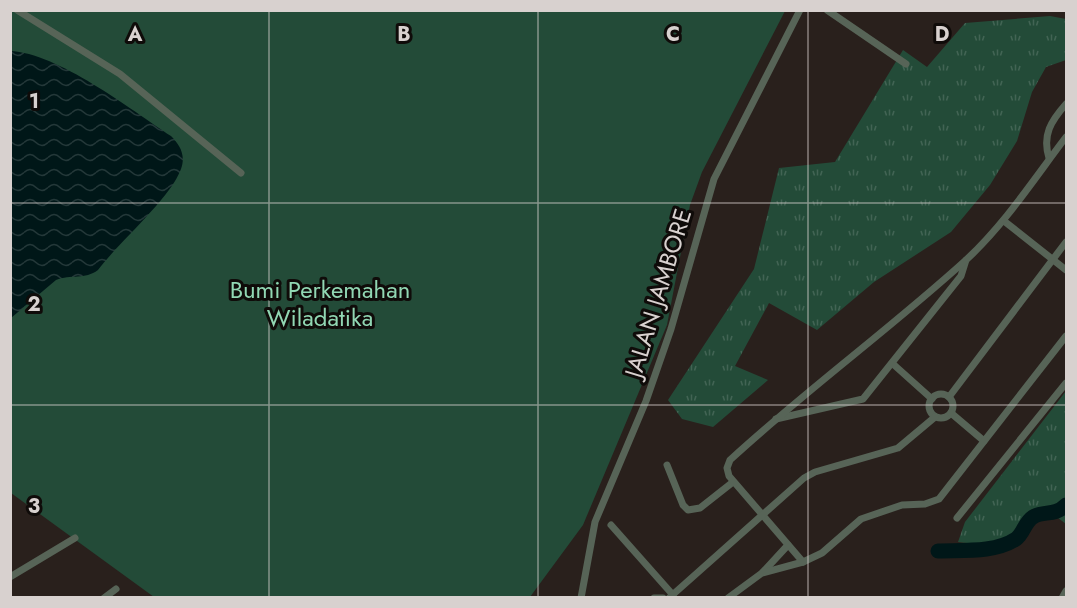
<svg xmlns="http://www.w3.org/2000/svg" width="1077" height="608" font-family="Jost,sans-serif">
  <style>
    .grass { fill: url(#grass-tufts) }
    .park { fill: #234b38 }
    .water { fill: url(#water-waves) }
    .lines { fill: none; stroke-linecap: round; stroke-linejoin: round }
    .river { stroke: #001718; stroke-width: 15 }
    .minor { stroke: #576457; stroke-width: 7 }
    .grid { fill: none; stroke: #d8d1cf; stroke-width: 1.5; stroke-opacity: 0.55 }
    .labels { text-anchor: middle; dominant-baseline: central; stroke-width: 6; stroke-linejoin: round; paint-order: stroke }
    .park-label { font-size: 24px; fill: #91d7b3; stroke: #0f0b09 }
    .street-label { font-size: 24px; fill: #d8d1cf; stroke: #0f0b09 }
    .grid-label { font-size: 20px; text-anchor: middle; font-weight: bold; fill: #d8d1cf; stroke: #0f0b09; stroke-width: 6; stroke-linejoin: round; paint-order: stroke }
  </style>
  <defs>
    <pattern id="grass-tufts" width="24" height="20" patternUnits="userSpaceOnUse" patternTransform="scale(1.5)"><rect width="24" height="20" fill="#234b38"/><path d="M3 7l-1-3M5 7V3M7 7l1-3M15 17l-1-3M17 17v-4M19 17l1-3" fill="none" stroke="#426454"/></pattern>
    <pattern id="water-waves" width="16" height="10" patternUnits="userSpaceOnUse" patternTransform="scale(1.5)"><rect width="16" height="10" fill="#001718"/><path d="M0 5q4-4 8 0t8 0" fill="none" stroke="#243839"/></pattern>
  </defs>
  <rect width="100%" height="100%" fill="#29201c"/>
  <g class="grass">
    <path d="M1050 16 1066 19V60L1046 67 1032 92 1017 141 990 185 951 232 874 282 817 330 769 303 735 366 768 380 713 427 682 419 668 400 754 269 779 168 835 162 903 50 927 67 965 23Z"/>
    <path d="M1066 391V524L1049 511 994 546 958 542 965 522Z"/>
  </g>
  <path class="park" d="M11 11H785L702 172 690 205 667 325 583 525 530 597H154L11 493Z"/>
  <path class="water" d="M10 51C58 53 130 109 171 136 180 145 186 155 181 169 170 199 119 242 98 270 85 280 71 274 56 280L11 318Z"/>
  <g class="lines">
    <path class="river" d="M938 551C963 550 995 553 1016 539 1024 533 1024 523 1033 517 1044 510 1054 517 1066 505"/>
    <g class="minor">
      <path d="M17 10 120 74 241 173"/>
      <path d="M827 10 906 64"/>
      <path d="M1049 158C1042 135 1051 121 1066 104"/>
      <path d="M1004 221 1066 270"/>
      <path d="M893 364 932 399"/>
      <circle cx="941" cy="406" r="12"/>
      <path d="M949 397 1066 242"/>
      <path d="M951 413 984 441"/>
      <path d="M776 419 863 399 961 276 966 260"/>
      <path d="M667 465 683 505 688 510 700 508 733 482"/>
      <path d="M957 518 1066 383"/>
      <path d="M611 525 673 595"/>
      <path d="M803 562 729 476 727 468 730 460C806 390 890 329 966 260 1005 224 1034 179 1066 137"/>
      <path d="M763 572 788 545"/>
      <path d="M10 577 75 538"/>
      <path d="M104 598 116 589"/>
      <path d="M581 598 595 522 646 401 671 329 714 179 800 10"/>
      <path d="M654 598H663"/>
      <path d="M669 598 804 478 815 472 898 448 935 417"/>
      <path d="M728 598 762 573 803 562 822 553 861 519 902 505 925 504 939 499 1066 336"/>
      <path d="M1062 598 1066 591"/>
    </g>
  </g>
  <path class="grid" d="M269 10V598M538 10V598M808 10V598M10 203H1066M10 405H1066"/>
  <g class="labels">
    <g class="park-label">
      <text x="320" y="289">Bumi Perkemahan<tspan x="320" dy="28">Wiladatika</tspan></text>
    </g>
    <g class="street-label">
      <text transform="translate(658 293) rotate(-73)">JALAN JAMBORE</text>
    </g>
  </g>
  <g class="grid-label">
    <text x="135" y="41">A</text>
    <text x="404" y="41">B</text>
    <text x="673" y="41">C</text>
    <text x="942" y="41">D</text>
    <text x="34" y="108">1</text>
    <text x="34" y="311">2</text>
    <text x="34" y="513">3</text>
  </g>
  <rect width="1077" height="608" fill="none" stroke="#d8d1cf" stroke-width="24"/>
</svg>
